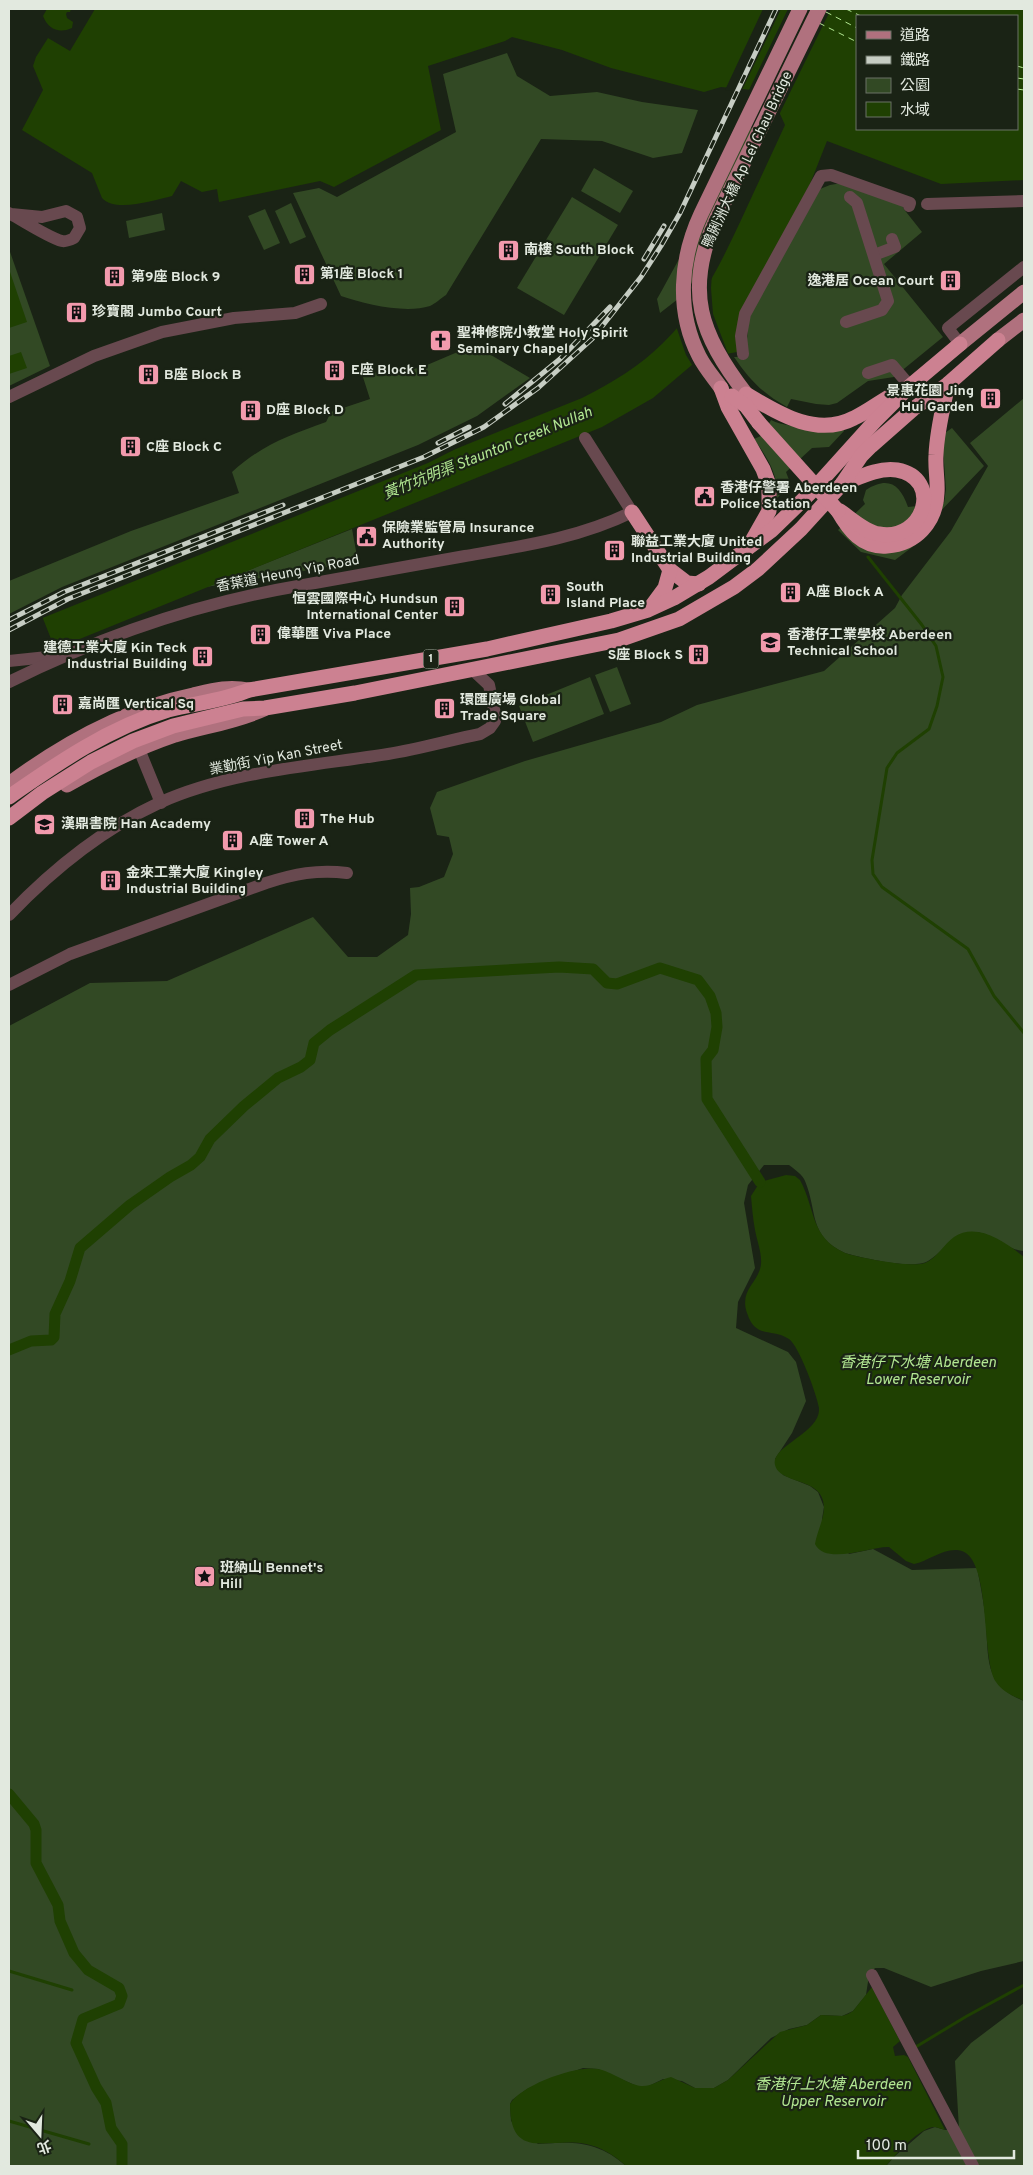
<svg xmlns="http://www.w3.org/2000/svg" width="1033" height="2175" font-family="Overpass,'Noto Sans TC',sans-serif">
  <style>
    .green { fill: #324924 }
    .water { fill: #1f4002; fill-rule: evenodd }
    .pier { fill: #1a2315 }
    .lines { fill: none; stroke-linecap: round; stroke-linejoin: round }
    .stream { stroke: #1f4002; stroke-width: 3 }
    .canal { stroke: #1f4002; stroke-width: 11 }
    .ferry { stroke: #b2e792; stroke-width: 1; stroke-dasharray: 6 5; stroke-linecap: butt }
    .minor { stroke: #68494f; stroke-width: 12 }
    .major { stroke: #b0717e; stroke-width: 15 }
    .highway { stroke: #cc8191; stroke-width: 15 }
    .rail-casing { stroke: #c6cdc3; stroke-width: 5 }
    .rail { stroke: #1a2315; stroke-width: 3; stroke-dasharray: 9; stroke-linecap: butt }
    .highway-bridge { stroke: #cc8191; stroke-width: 15 }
    .labels { text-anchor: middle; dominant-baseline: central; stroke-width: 4.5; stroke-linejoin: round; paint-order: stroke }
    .shield { fill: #1a2315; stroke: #a6aea2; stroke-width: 1 }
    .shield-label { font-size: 12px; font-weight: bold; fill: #e2e9df }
    .street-label { font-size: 14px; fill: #e2e9df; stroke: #1a2315 }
    .poi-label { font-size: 14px; font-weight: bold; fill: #e2e9df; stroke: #1a2315; text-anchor: start }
    .water-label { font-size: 15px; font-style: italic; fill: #b2e792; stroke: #1a2315 }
  </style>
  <rect width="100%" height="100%" fill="#1a2315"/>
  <g class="green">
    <path d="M507 53 517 76 550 96 597 92 642 102 698 110 682 153 653 158 602 141 541 139 446 295C441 298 435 304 430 306 405 314 365 304 341 296L293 193 319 188 337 197 456 132 443 74Z"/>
    <path d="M744 124 764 134 753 155 750 167 687 292 660 313 657 299 661 292 690 239Z"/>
    <path d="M594 168 633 191 620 213 581 191Z"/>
    <path d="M842 183 903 204V208L922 232 884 264 943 337 894 377 868 381 837 403 829 405 816 404 791 399 787 407C763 394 749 379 734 357H747L746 350 749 316 820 189 830 185Z"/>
    <path d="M572 197 618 225 564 315 517 288Z"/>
    <path d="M291 203 306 237 290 244 275 211Z"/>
    <path d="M265 209 280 243 264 250 248 216Z"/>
    <path d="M162 213 165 230 129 238 126 221Z"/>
    <path d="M9 249 50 366 9 386Z"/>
    <path d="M474 345 530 378 477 416 418 445 62 587 9 614V581L131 531 239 493 232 472C263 444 288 436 326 422L331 412 370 399 362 374 420 368Z"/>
    <path d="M1024 398V1251C1005 1250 992 1231 971 1232 953 1234 943 1252 928 1261 914 1270 862 1258 845 1253 808 1236 818 1212 805 1181 803 1175 794 1169 789 1165H764L748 1185 744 1203 755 1268 738 1302 736 1328 788 1352 796 1362 806 1401 792 1433 775 1459 783 1475 810 1486 818 1492 824 1507 822 1519 849 1554 873 1549 912 1570 977 1568C980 1583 983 1598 985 1614 990 1653 980 1684 1024 1701V1961L981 1971 931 1987 884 1968H875L869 1975 866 1995 853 2011 842 2016 821 2015 807 2025 789 2029 771 2038 728 2080 714 2088H695L682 2081 663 2079 649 2086H637L598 2069 583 2068 546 2081 527 2089 512 2100 510 2104 511 2121 538 2144C574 2141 598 2141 626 2166H9V1026L90 983 167 981 313 917 348 957H377L408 935 411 914 410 888 419 887 444 877 453 854 449 837 437 835 430 808 437 792 525 761 661 722 697 705 824 671 895 608 902 595 951 531 988 466 970 443Z"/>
    <path d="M771 420C792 430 819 426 842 426L844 431 829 447 812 448 786 472 791 485 777 498C779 475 767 457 754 439L763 435Z"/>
    <path d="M952 428 984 466 931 521 927 536 895 560 861 552 838 530 865 504 863 500 866 490C888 476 900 484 908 507L944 503 946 489 942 435Z"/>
    <path d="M352 529 358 562 206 587Z"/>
    <path d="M617 667 631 704 610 712 595 675Z"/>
    <path d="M590 677 604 714 533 742 519 706Z"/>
    <path d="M1024 2003V2166H886L895 2156 924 2131 935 2127 945 2130 959 2129 955 2061 971 2043Z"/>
  </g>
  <g class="water">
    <path d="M47 9H71L70 12H67L66 14 67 18 73 22 72 28C59 34 48 29 43 16Z"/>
    <path d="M95 9H1024V180L941 184 827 141 810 184 740 313 737 352 699 359 653 398 602 427 55 649 42 616 582 398C612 383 640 366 663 343 700 307 721 263 742 218 756 187 771 156 785 125L775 103 753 90 721 87 704 92 611 68 562 50 512 37 505 41 428 66 441 130 334 187 320 181 219 202 217 189 202 192 181 181 172 196C155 200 115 213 102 198L92 173 22 130 43 90 33 66 36 57 48 38 70 51ZM857 16H1017V129H857Z"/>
    <path d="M9 269 27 322 9 328Z"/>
    <path d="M21 352 27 368 9 374V356Z"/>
    <path d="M786 1175 795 1176 800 1180C816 1210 810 1237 845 1253 860 1258 912 1268 925 1263 937 1258 944 1244 954 1237 977 1221 1007 1243 1024 1257V1701C1013 1696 1003 1692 996 1682 980 1658 993 1551 957 1550 942 1549 928 1561 914 1564L906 1561 889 1547C871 1546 826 1566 815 1544 817 1532 824 1519 824 1507 824 1477 780 1485 775 1465 770 1446 821 1433 819 1408 817 1395 799 1346 789 1339 771 1327 756 1340 747 1313 739 1289 759 1283 761 1264 762 1253 757 1241 755 1230 753 1219 752 1208 751 1196L760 1182Z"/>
    <path d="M872 1987 900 2041 893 2047 895 2056 904 2055 908 2057 945 2130C942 2129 937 2127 933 2127 917 2130 896 2154 886 2166H626C615 2156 602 2147 586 2144 549 2137 510 2162 510 2104 521 2085 576 2065 598 2069 610 2071 632 2086 641 2086 651 2087 661 2079 671 2077L695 2088H714L728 2080 780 2032 807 2025 821 2015 842 2016 848 2014 853 2011Z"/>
  </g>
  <g class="pier">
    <path d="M763 9H781L741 92 725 90Z"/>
    <path d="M788 9H831L779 115 773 104 765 98 748 92Z"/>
    <path d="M712 273 711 288 713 314 729 356 701 361 694 368 686 355 676 326 701 293Z"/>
    <path d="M481 436 428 463 40 619V617L41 614Z"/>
  </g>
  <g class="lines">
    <g class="stream">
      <path d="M868 557 922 625 936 646 943 677 937 706 929 729 897 753 887 768 872 860 873 874 882 887 968 949 994 996 1024 1033"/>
      <path d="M9 1971 72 1990"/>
      <path d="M914 2048 967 2016 1024 1985"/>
      <path d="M9 2121 89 2144"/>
    </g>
    <g class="canal">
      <path d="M9 1350 31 1341 51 1340 54 1337 55 1314 70 1281 80 1248 130 1205 170 1177 191 1165 200 1157 210 1139 244 1106 278 1078 301 1067 310 1060 314 1043 330 1030 416 975 559 967 593 969 607 983 617 984 660 968 698 980 710 996 716 1013 717 1027 713 1050 706 1059 707 1099 760 1182"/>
      <path d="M9 1794 34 1824 36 1830V1863L58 1905 60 1921 74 1953 88 1970 119 1988 122 1996 119 2004 83 2019 76 2043 96 2087 106 2103 111 2128 122 2144V2166"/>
    </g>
    <g class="ferry">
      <path d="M846 9 861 16"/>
      <path d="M826 12 857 28"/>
      <path d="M819 23 857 42"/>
      <path d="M1017 66 1024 68"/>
      <path d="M1017 78 1024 79"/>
      <path d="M1017 89 1024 90"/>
    </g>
    <g class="minor">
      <path d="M927 204 1024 201"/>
      <path d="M9 213 11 214C23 221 50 238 62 241 66 242 70 240 74 238L80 228 77 217 66 211 42 217 11 214"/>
      <path d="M874 255 895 247 892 239"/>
      <path d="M846 322 882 310 888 301 857 203 850 197"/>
      <path d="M960 344 948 328 1024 267"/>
      <path d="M743 354 741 336 745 314 821 176 831 175 910 203 909 206"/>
      <path d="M868 373 892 365 910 386"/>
      <path d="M9 397 94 356 162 332 234 318 295 313 321 304"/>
      <path d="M9 661 57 656"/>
      <path d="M9 682C100 637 198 603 298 586 354 576 410 566 465 556 523 546 579 538 632 512L585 438"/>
      <path d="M141 754 161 803"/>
      <path d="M9 915C53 869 101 830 159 803 230 771 312 766 388 754 419 749 450 740 480 734L490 728 495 721V714L489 685 474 671"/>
      <path d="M9 985 70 954 266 883C294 874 318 869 347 873"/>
      <path d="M872 1975 973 2166"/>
    </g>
    <g class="major">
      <path d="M998 340 1024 320"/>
      <path d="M960 344 1024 292"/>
      <path d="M721 388C714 378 705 368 699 356 676 311 680 259 701 214L800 9"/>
      <path d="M746 394C700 335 684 290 716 219L819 9"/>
      <path d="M9 784C64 743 126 709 193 695 214 690 228 686 249 690"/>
      <path d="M67 785C102 765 137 748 175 735 205 726 236 722 264 709"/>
    </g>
    <g class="highway">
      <path d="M721 388 728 407 763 469 769 485V511L752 541"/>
      <path d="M746 394C778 413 816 438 854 418 869 411 882 400 898 392"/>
      <path d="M732 396 746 406 759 423"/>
      <path d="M838 511C849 530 862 548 887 546 916 544 936 522 937 493 938 481 935 468 936 455 937 430 943 408 948 384"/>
      <path d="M840 511C852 519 865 532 879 534 925 542 943 478 897 470 878 467 858 478 842 484"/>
      <path d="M632 512 670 570 687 583 699 584"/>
      <path d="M651 607 665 588 670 570"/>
      <path d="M9 797C59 762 109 728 168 710 195 703 223 701 249 690L487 649 611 621 648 610 674 598 709 577 772 530 811 492 875 421 910 386 960 344"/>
      <path d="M9 818 42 793 91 762 133 741 173 726 243 709 265 708 355 693 619 640 679 619 734 587 758 569 801 529 842 484 861 456 871 446 913 409 948 384 998 340"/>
    </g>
    <defs>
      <g id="rail">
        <path d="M644 259 664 226"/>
        <path d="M505 404 560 359 610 307"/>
        <path d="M438 443 469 427"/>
        <path d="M9 620 64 592 283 505"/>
        <path d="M9 630 68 599 424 457 484 427 538 388 592 339 641 277 661 246 680 213 776 9"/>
      </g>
    </defs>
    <use href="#rail" class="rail-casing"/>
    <use href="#rail" class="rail"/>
    <path class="highway-bridge" d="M759 423 838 511"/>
  </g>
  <defs>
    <symbol id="building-square" viewBox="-11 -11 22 22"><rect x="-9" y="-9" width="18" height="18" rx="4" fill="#f29aad" stroke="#1a2315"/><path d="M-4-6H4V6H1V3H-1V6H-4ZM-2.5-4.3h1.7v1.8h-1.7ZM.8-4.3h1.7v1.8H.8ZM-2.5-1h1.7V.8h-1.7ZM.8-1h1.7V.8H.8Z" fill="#111"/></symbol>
    <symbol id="church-square" viewBox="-11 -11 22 22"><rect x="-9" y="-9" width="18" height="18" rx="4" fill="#f29aad" stroke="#1a2315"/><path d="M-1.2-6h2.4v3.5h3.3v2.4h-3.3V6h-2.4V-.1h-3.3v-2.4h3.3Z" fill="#111"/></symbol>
    <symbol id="civic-square" viewBox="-11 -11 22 22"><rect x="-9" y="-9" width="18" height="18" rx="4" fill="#f29aad" stroke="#1a2315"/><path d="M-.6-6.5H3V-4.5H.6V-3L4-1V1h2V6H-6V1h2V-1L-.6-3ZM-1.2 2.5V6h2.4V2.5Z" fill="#111"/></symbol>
    <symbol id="school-square" viewBox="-11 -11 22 22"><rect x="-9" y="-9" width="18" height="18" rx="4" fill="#f29aad" stroke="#1a2315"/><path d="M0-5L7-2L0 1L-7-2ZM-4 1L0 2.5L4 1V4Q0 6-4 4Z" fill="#111"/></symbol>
    <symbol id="sight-square" viewBox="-11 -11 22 22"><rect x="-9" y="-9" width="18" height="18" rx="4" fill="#f29aad" stroke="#1a2315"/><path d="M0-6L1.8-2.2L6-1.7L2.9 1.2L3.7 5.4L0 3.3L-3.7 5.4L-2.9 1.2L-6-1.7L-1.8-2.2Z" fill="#111"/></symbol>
  </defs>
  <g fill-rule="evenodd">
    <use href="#building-square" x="496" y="238" width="25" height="25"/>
    <use href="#building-square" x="292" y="262" width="25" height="25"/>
    <use href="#building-square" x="102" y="264" width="25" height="25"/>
    <use href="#building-square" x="938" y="268" width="25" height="25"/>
    <use href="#building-square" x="64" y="300" width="25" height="25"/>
    <use href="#church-square" x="428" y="328" width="25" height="25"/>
    <use href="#building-square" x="322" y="358" width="25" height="25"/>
    <use href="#building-square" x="136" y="362" width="25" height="25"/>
    <use href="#building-square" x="978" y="386" width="25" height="25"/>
    <use href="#building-square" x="238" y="398" width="25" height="25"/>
    <use href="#building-square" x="118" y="434" width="25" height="25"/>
    <use href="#civic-square" x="692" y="484" width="25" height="25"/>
    <use href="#civic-square" x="354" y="524" width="25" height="25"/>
    <use href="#building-square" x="602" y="538" width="25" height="25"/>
    <use href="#building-square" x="778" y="580" width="25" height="25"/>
    <use href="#building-square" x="538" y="582" width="25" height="25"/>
    <use href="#building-square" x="442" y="594" width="25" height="25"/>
    <use href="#building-square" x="248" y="622" width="25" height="25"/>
    <use href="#school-square" x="758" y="630" width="25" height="25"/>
    <use href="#building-square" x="686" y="642" width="25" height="25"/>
    <use href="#building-square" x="190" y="644" width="25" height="25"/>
    <use href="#building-square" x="50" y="692" width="25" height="25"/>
    <use href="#building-square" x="432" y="696" width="25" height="25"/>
    <use href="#building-square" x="292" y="806" width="25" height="25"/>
    <use href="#school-square" x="32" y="812" width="25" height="25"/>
    <use href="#building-square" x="220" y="828" width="25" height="25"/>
    <use href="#building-square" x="98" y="868" width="25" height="25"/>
    <use href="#sight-square" x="192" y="1564" width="25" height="25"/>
  </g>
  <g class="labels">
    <rect class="shield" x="423.5" y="649.5" width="15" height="19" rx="4"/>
    <g class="shield-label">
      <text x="431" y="659">1</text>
    </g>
    <g class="street-label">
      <text transform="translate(748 160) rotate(-65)">鴨脷洲大橋 Ap Lei Chau Bridge</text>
      <text transform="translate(288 574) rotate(-11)">香葉道 Heung Yip Road</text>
      <text transform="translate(276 758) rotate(-11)">業勤街 Yip Kan Street</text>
    </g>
    <g class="poi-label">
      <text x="524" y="250">南樓 South Block</text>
      <text x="320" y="274">第1座 Block 1</text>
      <text x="131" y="277">第9座 Block 9</text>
      <text x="934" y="281" text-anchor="end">逸港居 Ocean Court</text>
      <text x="92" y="312">珍寶閣 Jumbo Court</text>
      <text x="457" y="333">聖神修院小教堂 Holy Spirit<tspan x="457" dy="16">Seminary Chapel</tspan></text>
      <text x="351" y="370">E座 Block E</text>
      <text x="164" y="375">B座 Block B</text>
      <text x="974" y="391" text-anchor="end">景惠花園 Jing<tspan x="974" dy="16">Hui Garden</tspan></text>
      <text x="266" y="410">D座 Block D</text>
      <text x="146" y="447">C座 Block C</text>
      <text x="720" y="488">香港仔警署 Aberdeen<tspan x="720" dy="16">Police Station</tspan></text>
      <text x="382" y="528">保險業監管局 Insurance<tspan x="382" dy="16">Authority</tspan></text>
      <text x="631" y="542">聯益工業大廈 United<tspan x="631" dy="16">Industrial Building</tspan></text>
      <text x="566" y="587">South<tspan x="566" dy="16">Island Place</tspan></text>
      <text x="806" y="592">A座 Block A</text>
      <text x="438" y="599" text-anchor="end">恒雲國際中心 Hundsun<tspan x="438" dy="16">International Center</tspan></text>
      <text x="277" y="634">偉華匯 Viva Place</text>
      <text x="787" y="635">香港仔工業學校 Aberdeen<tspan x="787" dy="16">Technical School</tspan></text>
      <text x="187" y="648" text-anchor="end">建德工業大廈 Kin Teck<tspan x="187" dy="16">Industrial Building</tspan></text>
      <text x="683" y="655" text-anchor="end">S座 Block S</text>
      <text x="460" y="700">環匯廣場 Global<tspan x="460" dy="16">Trade Square</tspan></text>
      <text x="78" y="704">嘉尚匯 Vertical Sq</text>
      <text x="320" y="819">The Hub</text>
      <text x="61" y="824">漢鼎書院 Han Academy</text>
      <text x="249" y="841">A座 Tower A</text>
      <text x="126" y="873">金來工業大廈 Kingley<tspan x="126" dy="16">Industrial Building</tspan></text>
      <text x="220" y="1568">班納山 Bennet's<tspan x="220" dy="16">Hill</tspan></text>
    </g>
    <g class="water-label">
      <text transform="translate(488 454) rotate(-22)">黃竹坑明渠 Staunton Creek Nullah</text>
      <text x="918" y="1363">香港仔下水塘 Aberdeen<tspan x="918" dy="17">Lower Reservoir</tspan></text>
      <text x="833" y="2085">香港仔上水塘 Aberdeen<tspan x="833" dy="17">Upper Reservoir</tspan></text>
    </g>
  </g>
  <rect width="1033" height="2175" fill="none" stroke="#e2e9df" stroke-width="20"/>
  <rect x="856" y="15" width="162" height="115" fill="#1a2315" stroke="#6a7266"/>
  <rect x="866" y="31" width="25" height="8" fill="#b0717e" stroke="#6a7266"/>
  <text x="900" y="40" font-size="15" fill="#e2e9df">道路</text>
  <rect x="866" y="56" width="25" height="8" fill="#c6cdc3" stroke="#6a7266"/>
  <text x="900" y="65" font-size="15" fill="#e2e9df">鐵路</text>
  <rect x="866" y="78" width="25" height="15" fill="#324924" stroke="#6a7266"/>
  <text x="900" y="90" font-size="15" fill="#e2e9df">公園</text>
  <rect x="866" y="102" width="25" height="15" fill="#1f4002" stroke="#6a7266"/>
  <text x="900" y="115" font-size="15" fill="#e2e9df">水域</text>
  <g transform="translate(40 2135) rotate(161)" stroke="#1a2315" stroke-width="4" paint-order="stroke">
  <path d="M0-4L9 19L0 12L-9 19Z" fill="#e2e9df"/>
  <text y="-8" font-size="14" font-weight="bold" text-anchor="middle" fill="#e2e9df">北</text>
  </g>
  <path d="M858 2150v8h156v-8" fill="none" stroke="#e2e9df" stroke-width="2.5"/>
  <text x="866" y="2150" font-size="15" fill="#e2e9df" stroke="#1a2315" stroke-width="4" paint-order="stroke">100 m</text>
</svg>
